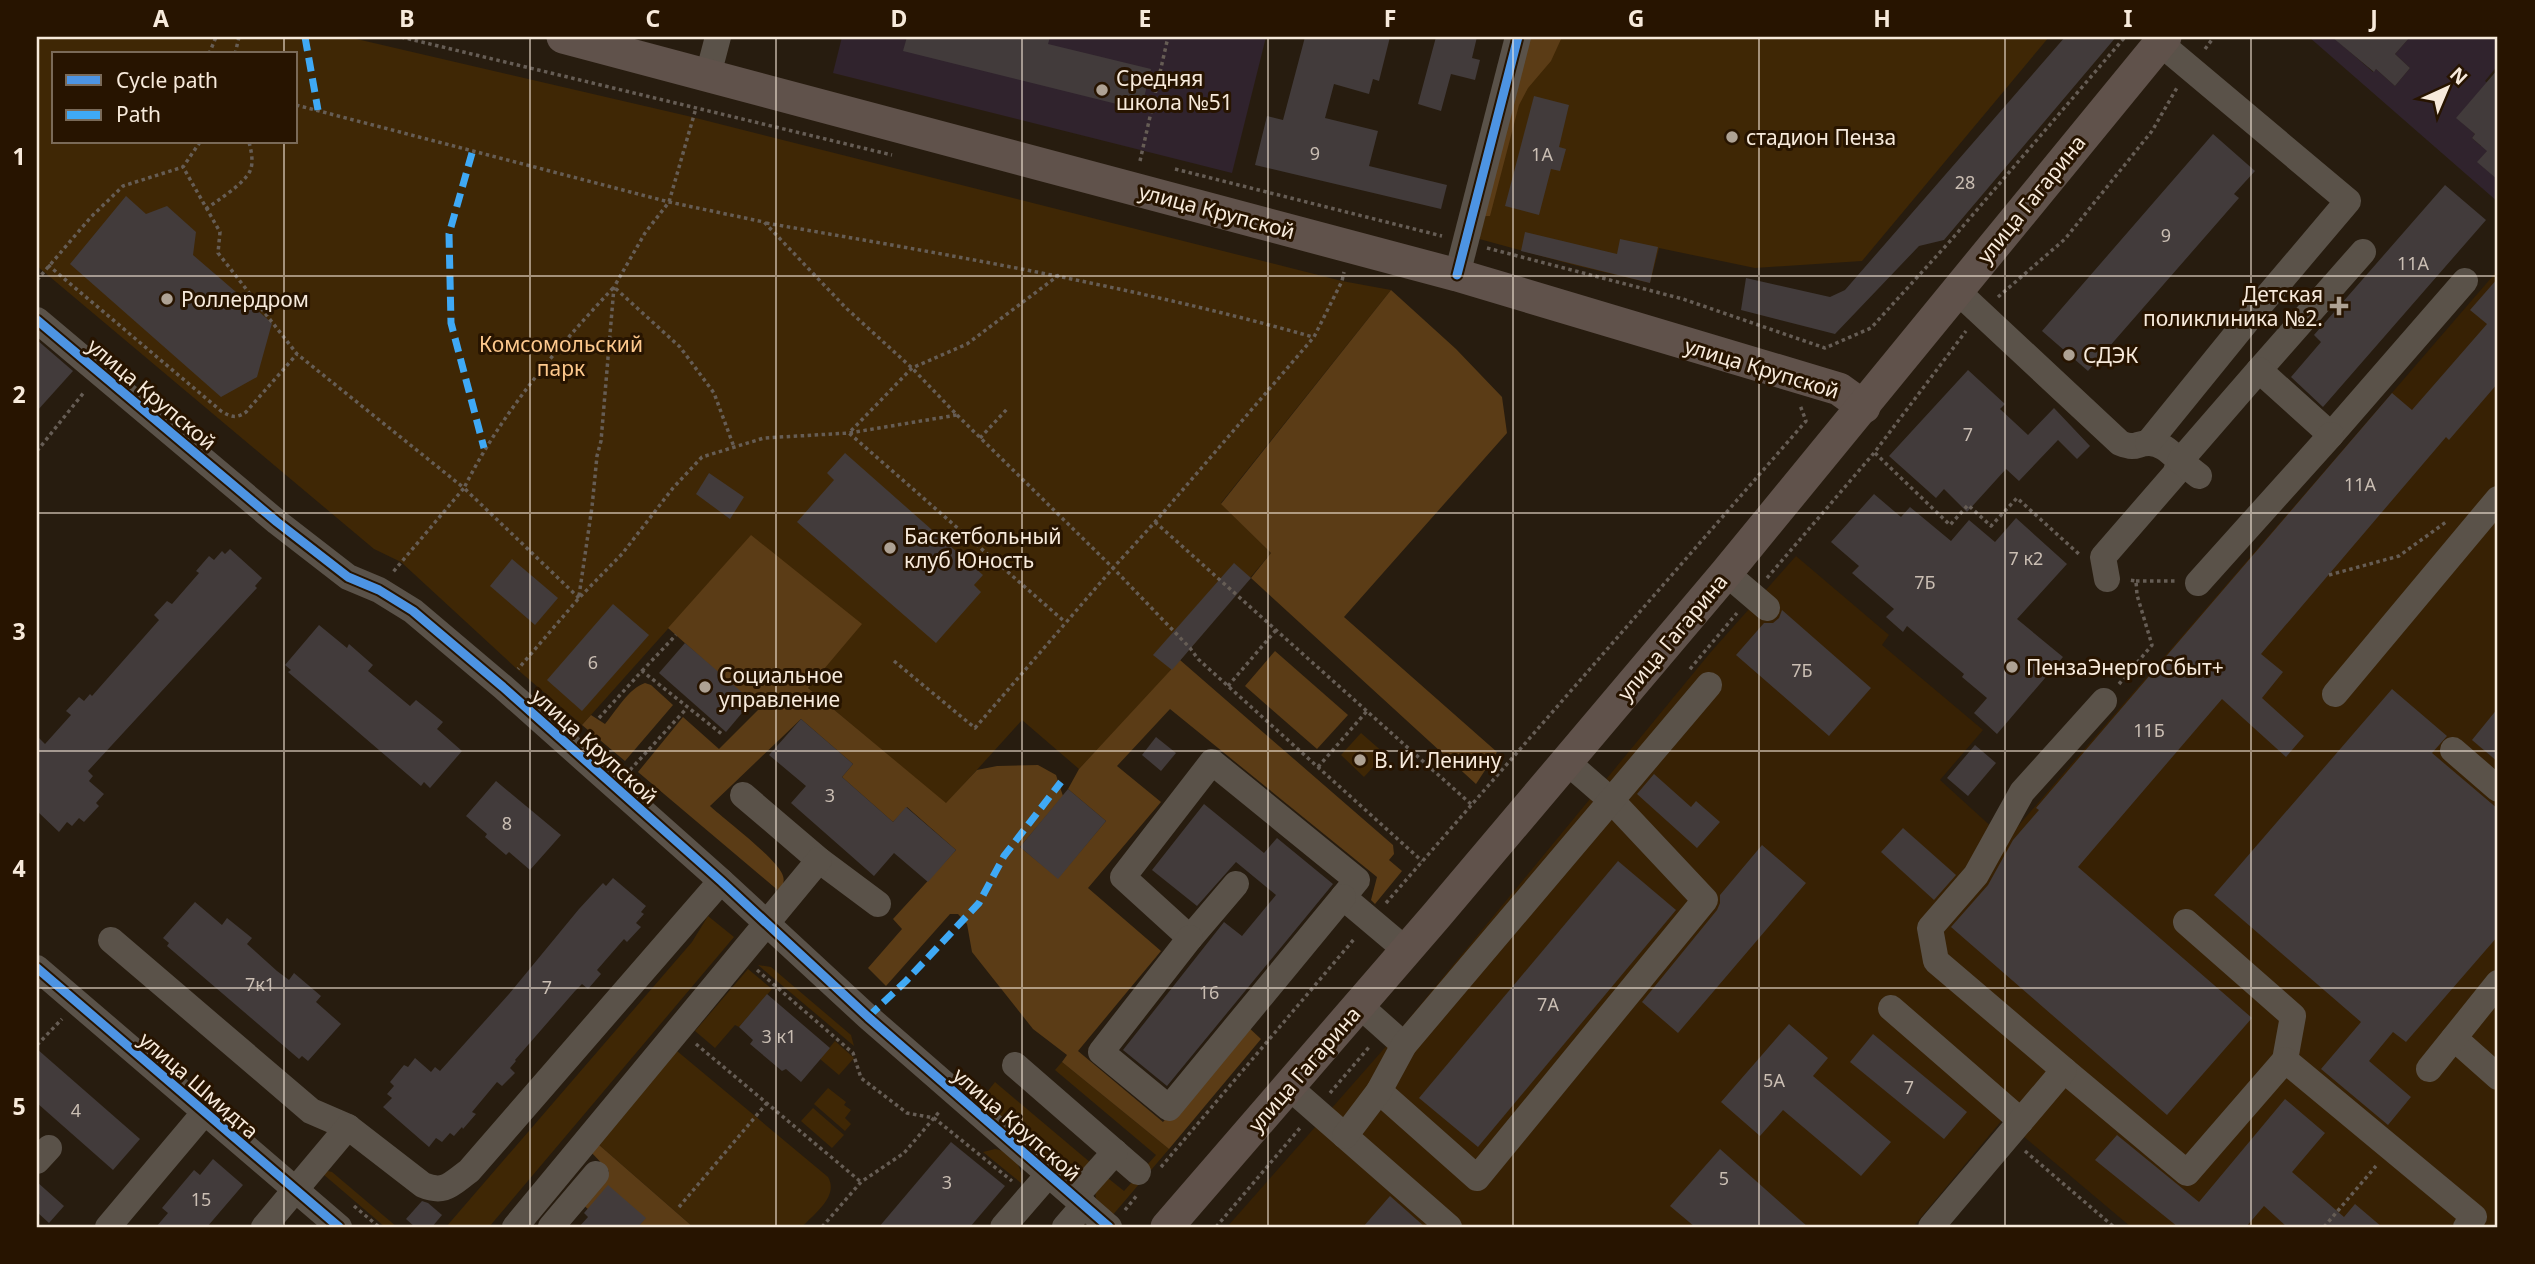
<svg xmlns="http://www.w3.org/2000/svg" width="2535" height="1264" font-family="'Noto Sans',sans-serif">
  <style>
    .built { fill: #372104 }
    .education { fill: #30232d }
    .green { fill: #3f2705; fill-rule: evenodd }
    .forest { fill: #5b3c16 }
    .building { fill: #423b3b }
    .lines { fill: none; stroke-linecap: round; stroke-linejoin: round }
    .path { stroke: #665d55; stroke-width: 3.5; stroke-dasharray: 3.5 3.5; stroke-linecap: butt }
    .minor { stroke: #5a5249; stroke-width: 26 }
    .major { stroke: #60524b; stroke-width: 33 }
    .quiet { stroke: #3fa9f5; stroke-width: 7; stroke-dasharray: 14 7; stroke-linecap: butt }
    .cycleway-casing { stroke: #271400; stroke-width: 13 }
    .cycleway { stroke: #4d94e3; stroke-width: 9 }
    .grid { fill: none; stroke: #f7eadb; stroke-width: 2; stroke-opacity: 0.55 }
    .poi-dot { fill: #aea294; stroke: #271400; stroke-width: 2.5 }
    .labels { text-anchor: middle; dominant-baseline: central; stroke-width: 6; stroke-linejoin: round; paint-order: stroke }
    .number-label { font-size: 18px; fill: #cabeb3 }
    .poi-label { font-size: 21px; fill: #f7eadb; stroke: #271400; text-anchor: start }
    .street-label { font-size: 21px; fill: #f7eadb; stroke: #271400 }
    .park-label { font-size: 21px; fill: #fec98d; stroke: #271400 }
    .neatline { fill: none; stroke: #f7eadb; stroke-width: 2.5 }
    .grid-label { font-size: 23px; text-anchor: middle; font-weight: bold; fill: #f7eadb }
  </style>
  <rect width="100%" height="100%" fill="#271c0f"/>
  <path class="built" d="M2498 270V1227H2131L2003 1119 1913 1227H1227L1389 1043 1710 653 1796 556 1889 635 1882 645 1983 730 1940 780 2006 840Z"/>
  <g class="education">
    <path d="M842 37H1266L1232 173 833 73Z"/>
    <path d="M2309 37H2333L2373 72 2376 69 2395 86 2410 68 2395 54 2410 37H2498V65L2485 81 2498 92V108L2479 92 2457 118 2475 134 2472 138 2481 146 2498 127V138L2478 162 2498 180V202Z"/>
  </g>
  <g class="green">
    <path d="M37 37H348L692 117 1342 281 1391 290 1221 503 1271 553 1172 670 1079 769 1022 720 946 804 807 687 751 536 582 725 518 670 401 562 374 549 37 266ZM54 54H296V142H54Z"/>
    <path d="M1526 37H2049L1862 261 1755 268 1659 248 1650 283 1574 265 1472 237Z"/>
    <path d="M1361 733 1385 754 1364 777 1341 755Z"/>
    <path d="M708 916 734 937 489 1227H446L692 942Z"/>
    <path d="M758 965 771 967 851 1035 854 1046Z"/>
    <path d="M748 969 772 989 739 1027 735 1025 715 1048 695 1031Z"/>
    <path d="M835 1041 854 1058 839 1075 820 1059Z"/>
    <path d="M677 1051 828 1177C839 1196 815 1213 802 1227H693L598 1144Z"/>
    <path d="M1062 1062 1169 1149 1111 1217C1094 1201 1090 1196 1104 1175L1124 1191 1156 1155 1055 1070Z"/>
    <path d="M995 1082 1091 1163 1082 1173 1069 1176 980 1101Z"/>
    <path d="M828 1088 846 1102 844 1105 851 1110 845 1118 851 1124 845 1131 814 1104Z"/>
    <path d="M813 1108 844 1135 832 1148 801 1121Z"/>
    <path d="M995 1149C1012 1152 1024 1166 1021 1183L983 1152Z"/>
    <path d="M328 1171 332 1172 397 1227H385L323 1174Z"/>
  </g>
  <g class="forest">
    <path d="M1530 37H1562L1551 61 1528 88 1519 105 1490 216H1484Z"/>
    <path d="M1391 290 1456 349 1502 397 1507 433 1344 617 1497 752 1476 784 1251 578 1271 553 1221 504Z"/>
    <path d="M751 535 862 624 808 688 946 803 977 770 997 766 1038 765 1056 775 1063 796 1020 847 1058 878 1106 821 1068 789 1079 769 1180 660 1393 845 1394 854 1389 860 1402 871 1375 904 1371 900 1377 877 1170 709 1117 766 1161 802 1088 888 1161 951 1078 1051 1163 1122 1247 1026 1261 1039 1169 1149 1062 1062 1067 1055 1033 1029 972 952 967 924 958 914H950L886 986 868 968 902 929 893 919 956 850 907 807 893 822 842 777 853 764 801 719 710 806C724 819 780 861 783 876 785 882 782 887 780 892L638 772 683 717 719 749 759 709 668 628Z"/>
    <path d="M1275 651 1348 715 1317 749 1245 686Z"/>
    <path d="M645 683 651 685 673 705 625 761 582 725 591 715 605 724C616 711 629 688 645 683Z"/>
    <path d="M598 1144 693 1227H638L645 1218 588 1209 582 1204 609 1171 591 1152Z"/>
  </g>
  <g class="building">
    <path d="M907 37H1050L1048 44 1151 69 1141 110 903 51Z"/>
    <path d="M1305 37H1390L1379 81 1373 79 1369 94 1334 84 1325 118 1378 131 1369 166 1447 185 1441 209 1255 165 1267 116 1283 120Z"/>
    <path d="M1436 37H1477L1472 58 1480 60 1475 80 1451 74 1441 111 1418 104Z"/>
    <path d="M2065 37H2116L1944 240 1919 246 1835 334 1741 310 1746 278 1830 297 1845 290Z"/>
    <path d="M2332 37H2410L2395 54 2410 68 2395 86 2376 69 2374 72Z"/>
    <path d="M2498 69V180L2477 162 2487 151 2472 138 2475 134 2456 118Z"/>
    <path d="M1534 96 1569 105 1559 147 1566 149 1560 171 1551 169 1539 215 1505 206Z"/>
    <path d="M2213 134 2255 171 2234 194 2239 198 2088 371 2042 331Z"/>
    <path d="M2445 185 2486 220 2323 407 2291 377 2321 342 2314 335Z"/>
    <path d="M126 196 146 214 167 206 196 232 193 255 272 323 257 377 221 397 70 264Z"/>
    <path d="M1525 232 1617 254 1620 239 1658 247 1650 283 1521 251Z"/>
    <path d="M2498 278V383L2449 440 2446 437 2261 654 2283 672 2262 698 2304 736 2286 757 2222 699 2078 867 2252 1018 2167 1115 1951 927 1988 885 2013 840 2039 810 2036 808 2392 393 2412 410 2487 324 2470 310Z"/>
    <path d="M37 340 73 371 37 411Z"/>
    <path d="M1968 370 2005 404 2000 409 2028 435 2054 408 2090 446 2077 459 2058 440 2019 481 2006 469 1967 512 1944 489 1936 498 1889 456Z"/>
    <path d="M845 453 983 575 974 585 981 592 936 643 797 522 834 480 827 473Z"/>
    <path d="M709 473 744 497 730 519 696 494Z"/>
    <path d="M1874 494 1901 517 1910 507 1951 541 1969 520 1995 542 2016 518 2067 564 2017 619 2063 657 1997 734 1974 713 1987 698 1962 677 1964 674 1907 626 1903 632 1886 617 1894 609 1852 573 1859 566 1831 542Z"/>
    <path d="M230 549 262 578 255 586 257 588 88 771 93 776 89 781 104 794 96 803 99 806 84 822 79 818 72 826 67 822 59 832 37 811V736L45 744 71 715 66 711 79 697 84 701 90 694 92 696 159 620 154 615 167 601 172 604 199 573 196 571 209 556 214 560 222 551 225 554Z"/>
    <path d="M512 559 558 598 535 625 490 586Z"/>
    <path d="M1234 563 1251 578 1172 670 1153 655Z"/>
    <path d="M613 604 649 635 582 711 547 680Z"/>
    <path d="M1782 610 1871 688 1829 736 1736 655 1764 623H1773L1779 618Z"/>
    <path d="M319 625 347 648 349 644 373 665 368 671 410 706 416 700 443 722 437 729 462 751 430 788 424 782 421 786 288 672 291 670 285 665Z"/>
    <path d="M685 643 752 701 726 732 659 673Z"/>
    <path d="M2392 689 2447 736 2432 753 2498 809V936L2406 1042 2393 1032 2369 1061 2411 1097 2388 1125 2321 1069 2361 1022 2214 895Z"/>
    <path d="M2498 708V762L2472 740Z"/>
    <path d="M801 719 853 764 842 777 893 822 906 807 956 850 928 882 894 853 874 876 791 803 806 786 769 755Z"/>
    <path d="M1156 737 1176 753 1161 771 1142 755Z"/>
    <path d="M1975 745 1996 763 1968 796 1947 778Z"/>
    <path d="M1654 774 1691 807 1696 801 1720 822 1697 848 1637 794Z"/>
    <path d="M496 781 561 835 530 870 509 852 506 855 485 837 487 834 466 816Z"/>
    <path d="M1068 789 1106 821 1058 879 1020 847Z"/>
    <path d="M1204 804 1264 853 1277 838 1333 884 1167 1086 1123 1050 1224 922 1242 936 1276 895 1236 862 1197 906 1152 870Z"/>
    <path d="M1903 828 1956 875 1934 900 1881 852Z"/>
    <path d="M1762 845 1806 883 1678 1033 1642 1002 1717 910 1720 903V895Z"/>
    <path d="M1618 861 1676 910 1478 1147 1419 1098Z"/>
    <path d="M613 878 646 906 641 912 644 914 636 923 641 927 627 942 624 939 597 970 601 974 588 989 582 984 575 991 515 1060 516 1061 510 1068 515 1073 502 1086 497 1082 472 1112 476 1114 463 1129 462 1127 454 1136 450 1133 442 1142 436 1138 429 1147 383 1107 392 1098 387 1094 394 1086 390 1082 404 1065 408 1067 415 1058 431 1072 435 1067 440 1071 509 994 579 909 603 883 606 886Z"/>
    <path d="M195 902 222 925 227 918 252 938 247 944 277 971 289 980 294 973 321 996 316 1002 341 1024 308 1061 302 1056 299 1059 167 946 169 943 163 938Z"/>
    <path d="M767 994 830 1048 801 1082 786 1069 782 1071 750 1044 753 1040 739 1027Z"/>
    <path d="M1789 1024 1828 1058 1813 1076 1891 1142 1861 1176 1783 1110 1760 1136 1721 1102Z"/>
    <path d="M1873 1034 1967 1112 1944 1139 1850 1062Z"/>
    <path d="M37 1049 140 1139 113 1170 37 1103Z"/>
    <path d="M2285 1099 2325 1133 2292 1172 2344 1217 2355 1204 2382 1227H2287L2264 1206 2246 1227H2178L2095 1160 2117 1135 2199 1202Z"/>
    <path d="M951 1142 1005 1186 970 1227H879Z"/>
    <path d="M1720 1149 1808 1227H1695L1670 1206Z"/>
    <path d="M213 1159 243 1185 207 1227H156L168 1213 162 1208 194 1170 200 1175Z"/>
    <path d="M37 1182 64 1206 49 1223 37 1212Z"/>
    <path d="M608 1185 646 1218 638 1227H579L588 1217 584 1213Z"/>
    <path d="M1390 1196 1425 1227H1363Z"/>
    <path d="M422 1201 428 1203 442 1215 432 1227H415L406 1219Z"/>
  </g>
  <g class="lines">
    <g class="path">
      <path d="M401 37 892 155"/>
      <path d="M2205 49 2214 37"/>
      <path d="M209 54 216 37"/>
      <path d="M235 54 239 37"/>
      <path d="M296 105 669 202 764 222 846 308 912 368 957 415 849 433 764 438 702 457 673 488 622 554 579 598 518 669"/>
      <path d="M200 142 183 167 220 232 218 253 297 354 464 488 393 572"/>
      <path d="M1140 161 1168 37"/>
      <path d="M1175 169 1442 236"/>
      <path d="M206 209C218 200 244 184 250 171 254 162 251 150 249 142"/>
      <path d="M766 223C950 255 1133 286 1313 337"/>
      <path d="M1487 248 1683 299 1825 348 1871 328 1952 239 2125 37"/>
      <path d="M48 265 221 411C231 417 236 419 246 412L297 354"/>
      <path d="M1059 275 967 344 912 368 849 433 1065 622"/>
      <path d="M37 280 91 217 123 186 183 167"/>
      <path d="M1998 297 2065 239 2152 131 2178 86"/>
      <path d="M957 415 1113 568 1155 522 1314 337 1342 281 1344 272"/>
      <path d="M980 438 1008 408"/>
      <path d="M37 451 85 391"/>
      <path d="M1875 453 1950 525 1968 505 1991 526 2017 498 2081 556"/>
      <path d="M1155 522 1472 805"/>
      <path d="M2329 575 2399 556 2446 522"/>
      <path d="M1767 578 1874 453 1966 331"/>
      <path d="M2136 581H2176"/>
      <path d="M579 596 592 507 597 456 601 441 614 287 645 233 669 202 696 108"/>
      <path d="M579 598 464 488C502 412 557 348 614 287L680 347 714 393 734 447"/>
      <path d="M894 661 975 728 1113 568 1190 648 1198 659 1422 861"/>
      <path d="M1690 669 1737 613"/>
      <path d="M642 671 676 635"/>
      <path d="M2119 684 2152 645 2137 595 2136 581 2129 580"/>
      <path d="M1228 686 1276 630"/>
      <path d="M599 718 642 671 723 735"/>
      <path d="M1318 767 1367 711"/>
      <path d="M630 770 687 708"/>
      <path d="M1386 903 1806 421 1800 405"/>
      <path d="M757 970 853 1053 861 1078 907 1113 934 1118 1012 1181"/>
      <path d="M696 1044 861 1182"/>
      <path d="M37 1045 62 1019"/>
      <path d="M1330 1093 1370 1046"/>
      <path d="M2025 1151 2114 1227"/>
      <path d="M1161 1167 1355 938"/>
      <path d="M354 1206 379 1227"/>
      <path d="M679 1207 767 1103"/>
      <path d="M1125 1210 1138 1194"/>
      <path d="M822 1227 861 1182 904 1153 940 1111"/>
      <path d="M1216 1227 1300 1128"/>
      <path d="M2324 1227 2376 1166"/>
    </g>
    <g class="minor">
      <path d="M708 75 718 37"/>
      <path d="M1457 275 1518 37"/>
      <path d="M1956 290 2120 443C2138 450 2135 443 2149 443 2162 443 2171 453 2180 461L2175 474 2103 557 2107 579"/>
      <path d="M37 320 277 522 348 577 379 590 413 611 503 687 721 881 868 1017 1109 1227"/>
      <path d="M2259 370 2363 252"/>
      <path d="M2148 443 2260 305 2348 201 2160 43"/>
      <path d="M2199 476 2180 461 2259 370 2331 435 2465 281"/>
      <path d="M1726 573 1767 608"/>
      <path d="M2198 583 2331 435"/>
      <path d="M2335 694 2498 499"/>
      <path d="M2453 750 2498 789"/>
      <path d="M743 795 819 860 878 904"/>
      <path d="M1236 884 1190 938 1123 877 1212 762 1357 880 1343 897 1407 951"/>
      <path d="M2186 922 2293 1016 2285 1060"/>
      <path d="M1190 938 1101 1052 1169 1108 1343 897"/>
      <path d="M111 940 311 1111 348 1127"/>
      <path d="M37 968 339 1227"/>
      <path d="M1359 1005 1404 1045"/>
      <path d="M1891 1008 2021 1121"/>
      <path d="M2454 1038 2498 1077"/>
      <path d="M1015 1065 1138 1172"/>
      <path d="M2429 1069 2498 983"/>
      <path d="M2064 1070 2187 1173 2285 1060 2474 1217 2466 1227"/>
      <path d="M1289 1087 1449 1227"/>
      <path d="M1379 1091 1477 1178 1705 900 1612 801 1567 762"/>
      <path d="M1345 1136 1379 1091 1404 1045 1709 685"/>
      <path d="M37 1161 49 1148"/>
      <path d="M1075 1197 1115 1152"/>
      <path d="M108 1227 204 1113"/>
      <path d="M264 1227 348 1127 423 1185C445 1194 451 1184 469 1171L721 881"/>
      <path d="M515 1227 819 860"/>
      <path d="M551 1227 596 1174"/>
      <path d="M1003 1227 1048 1175"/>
      <path d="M1065 1227 1084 1205"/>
      <path d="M1931 1227 2064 1070 1936 961 1930 928 1976 875 2022 792 2104 701"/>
    </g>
    <g class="major">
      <path d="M563 37 1457 275 1839 389 1864 407"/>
      <path d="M1167 1227 1436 916 1726 573 2165 37"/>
    </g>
    <g class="quiet">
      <path d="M305 37 318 110"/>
      <path d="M472 153 449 234 451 323 484 448"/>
      <path d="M868 1017 906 981 979 903 1004 856 1061 782"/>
    </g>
    <defs>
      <g id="cycleway">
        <path d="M1457 275 1518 37"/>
        <path d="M37 320 277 522 348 577 379 590 413 611 503 687 721 881 868 1017 1109 1227"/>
        <path d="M37 968 339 1227"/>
      </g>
    </defs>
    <use href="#cycleway" class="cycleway-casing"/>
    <use href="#cycleway" class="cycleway"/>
  </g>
  <path class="grid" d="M284 37V54M530 37V1227M776 37V1227M1022 37V1227M1268 37V1227M1513 37V1227M1759 37V1227M2005 37V1227M2251 37V1227M284 142V1227M37 276H2498M37 513H2498M37 751H2498M37 988H2498"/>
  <g class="poi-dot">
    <circle cx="1102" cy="90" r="7"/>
    <circle cx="1732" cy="137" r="7"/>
    <circle cx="167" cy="299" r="7"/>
    <path d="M2335.5 295.5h7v7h7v7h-7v7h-7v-7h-7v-7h7z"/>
    <circle cx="2069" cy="355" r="7"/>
    <circle cx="890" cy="548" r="7"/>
    <circle cx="2012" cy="667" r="7"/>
    <circle cx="705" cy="687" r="7"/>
    <circle cx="1360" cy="760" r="7"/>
  </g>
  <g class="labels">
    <g class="number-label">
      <text x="1315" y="153">9</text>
      <text x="1542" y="154">1А</text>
      <text x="1965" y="182">28</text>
      <text x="2166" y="235">9</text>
      <text x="2413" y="263">11А</text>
      <text x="1968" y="434">7</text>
      <text x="2360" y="484">11А</text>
      <text x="2026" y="558">7 к2</text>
      <text x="1925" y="582">7Б</text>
      <text x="593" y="662">6</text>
      <text x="1802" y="670">7Б</text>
      <text x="2149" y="730">11Б</text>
      <text x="830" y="795">3</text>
      <text x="507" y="823">8</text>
      <text x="260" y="984">7к1</text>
      <text x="547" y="987">7</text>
      <text x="1209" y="992">16</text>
      <text x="1548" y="1004">7А</text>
      <text x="779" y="1036">3 к1</text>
      <text x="1774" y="1080">5А</text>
      <text x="1909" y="1087">7</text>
      <text x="76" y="1110">4</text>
      <text x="1724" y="1178">5</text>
      <text x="947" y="1182">3</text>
      <text x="201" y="1199">15</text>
    </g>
    <g class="poi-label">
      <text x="1116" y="78">Средняя<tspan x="1116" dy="24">школа №51</tspan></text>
      <text x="1746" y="137">стадион Пенза</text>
      <text x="2323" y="294" text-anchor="end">Детская<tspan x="2323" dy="24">поликлиника №2.</tspan></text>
      <text x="181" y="299">Роллердром</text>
      <text x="2083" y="355">СДЭК</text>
      <text x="904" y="536">Баскетбольный<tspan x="904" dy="24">клуб Юность</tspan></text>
      <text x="2026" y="667">ПензаЭнергоСбыт+</text>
      <text x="719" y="675">Социальное<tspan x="719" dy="24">управление</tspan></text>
      <text x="1374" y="760">В. И. Ленину</text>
    </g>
    <g class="street-label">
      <text transform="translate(2031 199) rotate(-51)">улица Гагарина</text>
      <text transform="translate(1217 211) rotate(15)">улица Крупской</text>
      <text transform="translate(1762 368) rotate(17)">улица Крупской</text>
      <text transform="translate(152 394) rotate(40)">улица Крупской</text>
      <text transform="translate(1672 637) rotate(-50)">улица Гагарина</text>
      <text transform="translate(595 746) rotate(42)">улица Крупской</text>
      <text transform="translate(1304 1069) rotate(-49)">улица Гагарина</text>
      <text transform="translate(199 1085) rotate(41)">улица Шмидта</text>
      <text transform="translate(1017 1124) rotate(41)">улица Крупской</text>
    </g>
    <g class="park-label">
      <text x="561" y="344">Комсомольский<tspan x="561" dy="24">парк</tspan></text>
    </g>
  </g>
  <rect width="2535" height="1264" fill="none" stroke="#271400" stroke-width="77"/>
  <rect x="52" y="52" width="245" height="91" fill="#271400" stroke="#7a6a58" stroke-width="2"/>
  <rect x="66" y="75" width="35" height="10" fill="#4d94e3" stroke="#7a6a58" stroke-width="2"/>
  <text x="116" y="88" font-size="21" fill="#f7eadb">Cycle path</text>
  <rect x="66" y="110" width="35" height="10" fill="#3fa9f5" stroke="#7a6a58" stroke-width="2"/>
  <text x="116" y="122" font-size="21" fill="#f7eadb">Path</text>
  <g transform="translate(2447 88) rotate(44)" stroke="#271400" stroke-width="5" paint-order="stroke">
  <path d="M0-5L12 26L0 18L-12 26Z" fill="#f7eadb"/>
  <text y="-10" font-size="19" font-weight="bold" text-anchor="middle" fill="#f7eadb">N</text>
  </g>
  <rect x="38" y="38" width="2458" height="1188" class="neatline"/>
  <g class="grid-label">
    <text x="161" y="27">A</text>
    <text x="407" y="27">B</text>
    <text x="653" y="27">C</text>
    <text x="899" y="27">D</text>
    <text x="1145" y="27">E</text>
    <text x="1390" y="27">F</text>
    <text x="1636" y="27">G</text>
    <text x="1882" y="27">H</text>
    <text x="2128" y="27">I</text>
    <text x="2374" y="27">J</text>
    <text x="19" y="165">1</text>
    <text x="19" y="403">2</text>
    <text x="19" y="640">3</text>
    <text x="19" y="877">4</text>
    <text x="19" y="1115">5</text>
  </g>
</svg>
